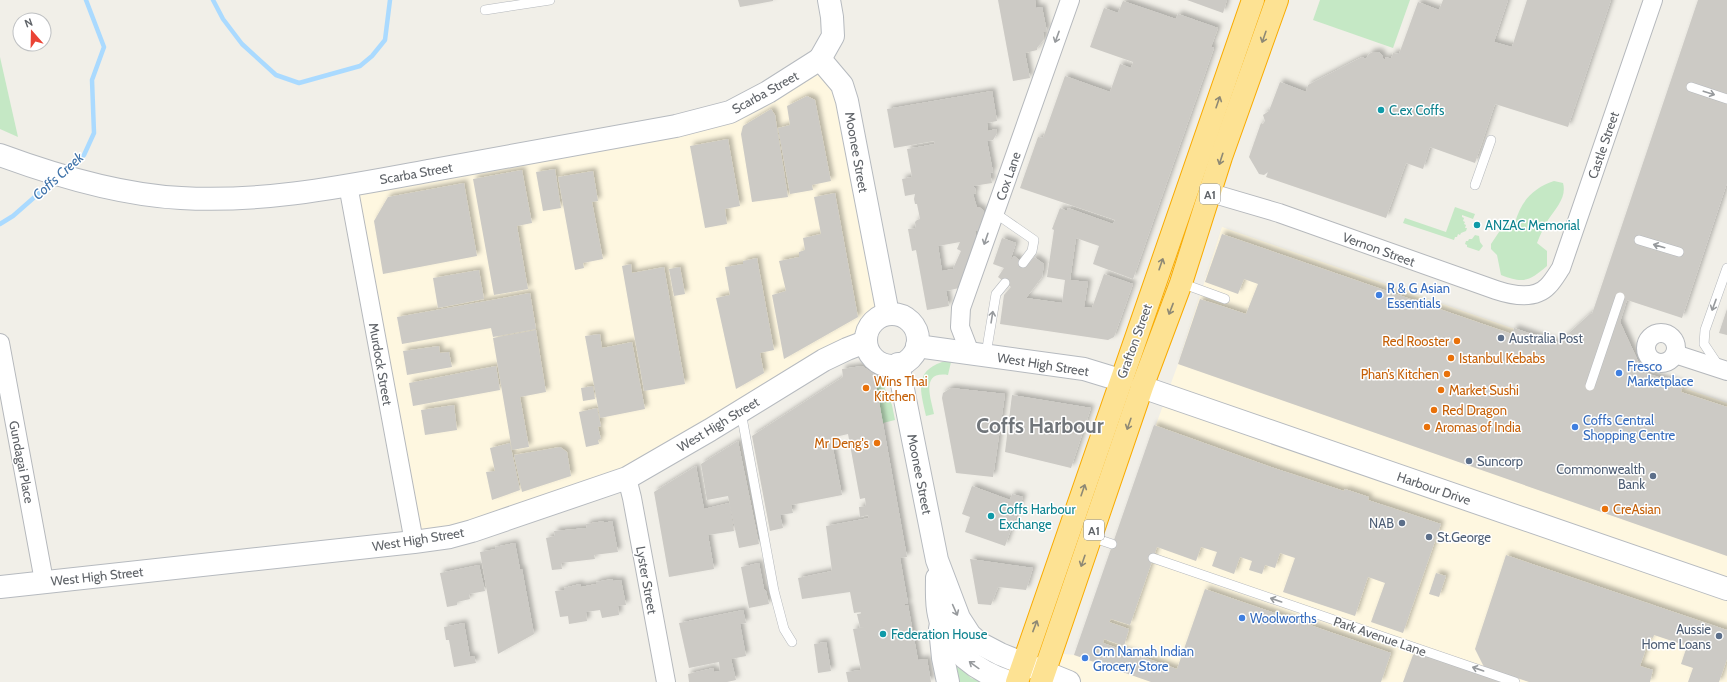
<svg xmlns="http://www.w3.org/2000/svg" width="1727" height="682" font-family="Cabin,sans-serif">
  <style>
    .commercial { fill: #fef7e0 }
    .green { fill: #c5e8c5 }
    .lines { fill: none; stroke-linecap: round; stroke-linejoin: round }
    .stream { stroke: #aadaff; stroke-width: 4.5 }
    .building { fill: #cccac5; fill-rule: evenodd; filter: url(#shadow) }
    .lane-casing { stroke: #b5b8bc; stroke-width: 10 }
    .street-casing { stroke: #b5b8bc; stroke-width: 20 }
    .secondary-casing { stroke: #b6babf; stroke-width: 24 }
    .highway-casing { stroke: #f9ab00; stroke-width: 24 }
    .lane { stroke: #fff; stroke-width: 9 }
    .street { stroke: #fff; stroke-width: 18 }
    .secondary { stroke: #fff; stroke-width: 22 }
    .highway { stroke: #fde293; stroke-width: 22 }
    .lane-bridge-casing { stroke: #b5b8bc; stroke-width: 10; stroke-linecap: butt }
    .lane-bridge { stroke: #fff; stroke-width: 9 }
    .oneway { stroke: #979a9d }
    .oneway2 { stroke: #8e8975 }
    .culture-dot { fill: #0f9aa8; stroke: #fff; stroke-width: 1.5 }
    .shop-dot { fill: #3f7fe0; stroke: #fff; stroke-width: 1.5 }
    .service-dot { fill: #5c6f8a; stroke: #fff; stroke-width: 1.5 }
    .food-dot { fill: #e8710a; stroke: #fff; stroke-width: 1.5 }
    .labels { text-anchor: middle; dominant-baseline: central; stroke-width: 3; stroke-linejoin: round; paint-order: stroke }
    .shield { fill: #fff; stroke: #8f9295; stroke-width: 1 }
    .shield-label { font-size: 12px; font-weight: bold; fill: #5f6368 }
    .street-label { font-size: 13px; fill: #5f6368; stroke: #fff }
    .culture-label { font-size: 13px; fill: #0d838f; stroke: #fff; text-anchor: start }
    .shop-label { font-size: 13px; fill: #366cbe; stroke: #fff; text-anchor: start }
    .service-label { font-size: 13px; fill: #4e5e75; stroke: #fff; text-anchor: start }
    .food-label { font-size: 13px; fill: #c56008; stroke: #fff; text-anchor: start }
    .water-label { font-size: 14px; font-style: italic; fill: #4174aa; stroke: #fff }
    .town-label { font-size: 21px; font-weight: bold; fill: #70757a; stroke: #fff }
  </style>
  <defs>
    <filter id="shadow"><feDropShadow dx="3.5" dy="-3.5" stdDeviation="2" flood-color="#0004"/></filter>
  </defs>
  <rect width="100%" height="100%" fill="#f1efe8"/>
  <g class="commercial">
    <path d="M820 59 842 85 880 317 873 322 868 329 866 337 627 478 414 542 348 185 676 126Z"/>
    <path d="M1222 227 1727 403V682H1041L1052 653 1075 655 1116 535 1178 364Z"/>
  </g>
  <g class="green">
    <path d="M1320 0H1410L1393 48 1313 20Z"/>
    <path d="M0 57 18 137 0 129Z"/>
    <path d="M1554 181 1563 183C1567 197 1556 208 1548 220 1544 227 1540 235 1537 243L1547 251V266C1529 281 1524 284 1501 275L1497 255 1491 249V244L1503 226 1515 223C1521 201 1533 188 1554 181Z"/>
    <path d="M1455 207 1475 214 1473 219 1462 215V217L1464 218 1463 221 1465 222 1464 224 1466 225 1465 228H1467L1466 231 1461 233 1460 235 1458 234 1457 237H1455L1454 240 1403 223 1405 218 1446 232Z"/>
    <path d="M1475 235 1479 236 1480 242 1483 246 1479 251 1467 247V245L1465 244 1466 241H1468L1469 239H1472Z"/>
    <path d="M942 362H951L948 375C920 371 931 398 934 414L926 416C921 392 913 372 942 362Z"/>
    <path d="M880 377 892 405 895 420 883 423 875 379Z"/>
    <path d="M950 656 971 678 983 682H953Z"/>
  </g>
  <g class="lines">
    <g class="stream">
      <path d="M213 0 223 19 242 44 276 75 299 83 360 66 372 56 385 40 390 0"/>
      <path d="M66 170 84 155 94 133 92 80 104 47 86 0"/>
      <path d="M0 224 13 216 54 180"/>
    </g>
  </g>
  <g class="building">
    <path d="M738 0H773V1L740 7Z"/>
    <path d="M998 0H1035L1036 8 1042 7 1047 32H1043L1044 39 1037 48V50L1025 53 1030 78 1013 81Z"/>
    <path d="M1187 0H1227L1223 13Z"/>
    <path d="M1443 0H1508L1494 42 1512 47 1527 0H1611L1568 127 1495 104 1475 163 1430 147 1423 169 1406 163 1386 218 1266 177 1268 172 1264 175 1259 174 1249 157 1261 123 1263 124 1265 121 1263 115 1269 111 1280 82 1306 92 1308 85 1362 57 1366 59 1369 54 1373 52H1379L1382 55 1384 61 1386 57 1391 59 1393 53 1399 54 1418 2 1439 10Z"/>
    <path d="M1698 0H1727V183L1682 318 1627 300 1620 322 1643 372 1683 385 1681 392 1727 407V556L1178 364 1200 299 1246 314 1258 284 1244 279 1238 294 1205 282 1222 234 1512 334 1514 328 1558 343 1591 313 1592 314Z"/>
    <path d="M1123 1 1176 19 1178 14 1218 28 1211 47 1214 48 1133 279 1093 264 1099 246 1076 238 1070 280 1088 282 1084 307 1092 308 1104 274 1133 284 1114 337 1108 340 1000 324 1004 295 1011 287 998 277 1004 268 993 264 1002 238 1016 243 1010 261 1014 256 1027 266 1034 257 1044 264 1042 277 1026 298 1062 303 1065 280 1047 277 1054 230 1052 229 1060 208 1067 211 1068 208 1113 224 1115 220 1020 188 1038 137 1043 138 1065 76 1110 92 1120 64 1131 68 1133 62 1090 47 1104 8 1118 13Z"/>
    <path d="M992 91 997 121 987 123 988 131 996 129 997 133 993 140 987 141 993 172 990 173 992 183 973 186 975 188 976 193 973 194 977 208 979 207 983 210 984 215 979 231H975L977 239 970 255 959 288 946 291 949 306 927 310 916 250 912 251 908 229 916 228 915 222 917 220 920 219 917 204H915L914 199 915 194 905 196 902 179 912 177 907 149 935 144 934 141 894 148 887 109ZM960 242 957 249 961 251 953 269 942 271 938 246Z"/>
    <path d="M807 96 815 100 831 181 812 185 813 190 790 194 778 128 790 125 787 106Z"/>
    <path d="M771 109 775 115 788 197 752 202 741 134 743 126Z"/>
    <path d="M728 139 740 206 725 209 727 224 705 228 690 146Z"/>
    <path d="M555 169 561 208 543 211 536 172Z"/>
    <path d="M522 170 532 223 517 226 528 289 494 295 473 179Z"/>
    <path d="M593 171 598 201 592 202 603 259 583 263 584 268 575 270 558 177Z"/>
    <path d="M464 183 477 256 383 274 374 221 388 197Z"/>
    <path d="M835 193 858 317 784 359 772 295 786 291 779 261 799 257V252L805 250 803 238 821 234 814 197Z"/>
    <path d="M757 258 774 350 760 353 764 373 736 389 716 298 730 295 725 267 743 264V261Z"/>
    <path d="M631 264 632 273 664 267 685 384 644 391 622 266Z"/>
    <path d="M680 267 685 294 674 296 669 269Z"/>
    <path d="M479 270 484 299 438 308 433 278Z"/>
    <path d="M530 293 536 329 493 337 491 328 402 344 397 317Z"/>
    <path d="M1727 309V335L1719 333Z"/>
    <path d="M536 330 546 392 520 397 529 447 512 450 493 338Z"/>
    <path d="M600 334 602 348 632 342 645 409 600 418 585 336Z"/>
    <path d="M439 346 440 353 449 352 452 367 407 375 403 351Z"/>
    <path d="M496 366 500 390 413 406 409 383Z"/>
    <path d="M862 366 874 374 907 557 900 558 908 603 905 604V606L908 605 918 660 927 659 931 682H848L846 672 861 670 853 629 865 627H860L857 614H861V612L854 613 850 592 802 599 798 578 832 571 826 526 869 518 868 515 860 517 859 507 866 506 865 498 860 499 848 434 831 438 842 495 791 505 793 513 780 515 783 528 770 531 752 436 843 377 842 369Z"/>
    <path d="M593 386 595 399 583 401 581 388Z"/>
    <path d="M951 388 1005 394 993 477 956 473 942 398 943 393Z"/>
    <path d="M1012 395 1091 408 1071 468 1005 452Z"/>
    <path d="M454 405 457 430 425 435 421 410Z"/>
    <path d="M597 408 601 426 598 427 601 439 598 440 599 444 586 447 579 412Z"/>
    <path d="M1154 425 1271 467 1344 491 1345 489 1369 497 1368 500 1441 524 1403 633 1371 622 1385 583 1368 577 1355 616 1283 592 1295 558 1280 553 1275 568 1265 565 1262 574 1249 570 1252 561 1240 557 1234 574 1212 566 1217 552 1201 547 1196 561 1157 547 1130 625 1111 619 1109 622 1129 629 1124 646 1104 639 1103 643 1177 669 1205 589 1391 653 1381 682H1151L1074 655Z"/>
    <path d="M738 441 759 544 739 548 728 496 707 500 701 464Z"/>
    <path d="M510 443 520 490 492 500 486 472 495 471 490 448Z"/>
    <path d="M560 447 567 452 571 476 522 492 514 455Z"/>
    <path d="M696 466 704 509 729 503 734 531 708 535 714 569 669 577 654 492Z"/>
    <path d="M972 486 1010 500 1012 494 1023 497 1005 546 965 532 970 517 962 514Z"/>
    <path d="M604 521V523L612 521 618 552 594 555 595 559 561 563 562 569 552 570 546 538 555 536 554 531 587 528 586 524Z"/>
    <path d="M515 543 520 569H522L534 634 498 654 480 552 496 549 495 547Z"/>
    <path d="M1506 555 1727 630V659L1719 682H1688L1693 668 1681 664 1687 646 1654 635 1653 638 1650 637 1640 666 1653 670 1650 682H1529L1484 667 1475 649Z"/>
    <path d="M970 559 1033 568 1026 590 998 587 991 605 978 604Z"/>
    <path d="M759 563 764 589 766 591 769 604 749 608 741 567Z"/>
    <path d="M479 565 485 591 469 594 470 599 457 602V605L447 607 440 573Z"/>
    <path d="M1436 573 1446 576 1439 597 1429 594Z"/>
    <path d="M612 579 613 581 621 580 626 605 618 606 619 615 602 618 600 610 586 612 587 621 569 624 568 616 560 617 555 591 564 590V588L580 584 581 587 596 584V582Z"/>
    <path d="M743 610 746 623 740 624 746 656 731 659 736 680 727 682H689L688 674 713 668 714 672 720 671 719 662 689 668 679 623Z"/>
    <path d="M464 623 470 657 474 656 476 663 454 667 449 640H446L444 627Z"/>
    <path d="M826 642 831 671 818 673 814 644Z"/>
    <path d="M1417 653 1501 682H1403L1413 655Z"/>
  </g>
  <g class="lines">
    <defs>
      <g id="lane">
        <path d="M485 10 550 0"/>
        <path d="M1691 87 1727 99"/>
        <path d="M1475 185 1491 140"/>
        <path d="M995 213 1034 240 1032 251 1023 263"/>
        <path d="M1639 240 1679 252"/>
        <path d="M1181 283 1225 299"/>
        <path d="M986 354 996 294 1005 283"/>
        <path d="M1718 365 1704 344 1705 330 1727 268"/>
        <path d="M741 412 774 591 784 629 792 642"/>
        <path d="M1091 537 1112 544"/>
        <path d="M1153 558 1515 682"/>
      </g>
      <g id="street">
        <path d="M348 185 414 542"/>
        <path d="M1211 193 1279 213 1496 290C1511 295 1535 300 1548 286 1553 281 1557 274 1561 268L1653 0"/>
        <circle cx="1661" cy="348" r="15"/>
        <path d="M0 343 44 581"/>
        <path d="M970 353 960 327 961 308 1070 0"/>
        <path d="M1675 354 1727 371"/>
        <path d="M627 478 632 498 666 682"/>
      </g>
      <g id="secondary">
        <path d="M820 59 842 85 847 101 888 314"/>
        <path d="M820 59 833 36 832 17 829 0"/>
        <path d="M0 155C57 176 120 195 181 198 265 203 346 186 428 171 511 156 594 141 676 126L730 112 768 92 820 59"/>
        <circle cx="892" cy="340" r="26"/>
        <path d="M917 346 1084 369 1120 380"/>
        <path d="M898 364 937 560 959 618 970 635 979 643 1000 654 1069 682"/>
        <path d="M1142 387 1727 589"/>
        <path d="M937 578C937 591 936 603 939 615 946 650 978 672 1009 682"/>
        <path d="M0 587 414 542 450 537 472 531 627 478 710 430 824 360 847 349 860 344H866"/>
        <path d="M940 628 943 658 948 682"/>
      </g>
      <g id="highway">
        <path d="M1017 682 1253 0"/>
        <path d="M1041 682 1142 387 1181 283 1221 157 1277 0"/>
      </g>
    </defs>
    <use href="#lane" class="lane-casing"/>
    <use href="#street" class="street-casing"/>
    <use href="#secondary" class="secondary-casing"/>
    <use href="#highway" class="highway-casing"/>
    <use href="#lane" class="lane"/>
    <use href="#street" class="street"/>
    <use href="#secondary" class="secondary"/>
    <use href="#highway" class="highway"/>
    <defs>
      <path id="lane-bridge" d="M1590 386 1620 297"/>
    </defs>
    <use href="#lane-bridge" class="lane-bridge-casing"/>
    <use href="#lane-bridge" class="lane-bridge"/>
  </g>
  <defs><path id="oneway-shaft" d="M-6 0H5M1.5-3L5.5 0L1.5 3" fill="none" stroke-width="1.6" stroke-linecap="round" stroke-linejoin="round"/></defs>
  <g class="oneway">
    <use href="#oneway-shaft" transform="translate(1057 37) rotate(110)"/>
    <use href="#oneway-shaft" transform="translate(1709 93) rotate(18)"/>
    <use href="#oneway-shaft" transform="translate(986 239) rotate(109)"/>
    <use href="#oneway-shaft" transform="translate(1659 246) rotate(-164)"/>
    <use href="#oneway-shaft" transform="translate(1714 305) rotate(110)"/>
    <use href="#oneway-shaft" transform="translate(992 317) rotate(-81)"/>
    <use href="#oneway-shaft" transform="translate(1276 600) rotate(-161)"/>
    <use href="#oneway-shaft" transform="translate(955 610) rotate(66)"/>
    <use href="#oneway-shaft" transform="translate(974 665) rotate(-144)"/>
    <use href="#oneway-shaft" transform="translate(1478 669) rotate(-161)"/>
  </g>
  <g class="oneway2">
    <use href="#oneway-shaft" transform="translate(1264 37) rotate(109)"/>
    <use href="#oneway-shaft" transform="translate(1218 102) rotate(-71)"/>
    <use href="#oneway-shaft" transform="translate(1221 159) rotate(108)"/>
    <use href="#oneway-shaft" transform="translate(1161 264) rotate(-71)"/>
    <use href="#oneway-shaft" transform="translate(1171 309) rotate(111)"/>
    <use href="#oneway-shaft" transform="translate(1129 424) rotate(109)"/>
    <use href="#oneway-shaft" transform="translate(1083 490) rotate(-71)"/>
    <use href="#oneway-shaft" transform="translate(1083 561) rotate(109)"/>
    <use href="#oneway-shaft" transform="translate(1035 626) rotate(-69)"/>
  </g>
  <g class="culture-dot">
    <circle cx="1381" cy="110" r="4"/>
    <circle cx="1477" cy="225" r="4"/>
    <circle cx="991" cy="516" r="4"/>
    <circle cx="883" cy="634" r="4"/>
  </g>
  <g class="shop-dot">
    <circle cx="1379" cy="295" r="4"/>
    <circle cx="1619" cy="373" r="4"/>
    <circle cx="1575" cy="427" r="4"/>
    <circle cx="1242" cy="618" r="4"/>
    <circle cx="1085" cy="658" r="4"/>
  </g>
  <g class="service-dot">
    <circle cx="1501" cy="338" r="4"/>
    <circle cx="1469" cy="461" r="4"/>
    <circle cx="1653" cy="476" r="4"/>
    <circle cx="1402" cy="523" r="4"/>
    <circle cx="1429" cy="537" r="4"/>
    <circle cx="1719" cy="636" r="4"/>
  </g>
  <g class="food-dot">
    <circle cx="1457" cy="341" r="4"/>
    <circle cx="1451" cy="358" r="4"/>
    <circle cx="1447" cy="374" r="4"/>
    <circle cx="866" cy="388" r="4"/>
    <circle cx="1441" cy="390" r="4"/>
    <circle cx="1434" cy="410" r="4"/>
    <circle cx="1427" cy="427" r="4"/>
    <circle cx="877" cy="443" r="4"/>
    <circle cx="1605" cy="509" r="4"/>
  </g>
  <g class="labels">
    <g class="shield">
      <rect x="1200" y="184" width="20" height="20" rx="3"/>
      <rect x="1084" y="520" width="20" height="20" rx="3"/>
    </g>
    <g class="shield-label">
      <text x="1210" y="194">A1</text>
      <text x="1094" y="530">A1</text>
    </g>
    <g class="street-label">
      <text transform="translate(765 92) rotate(-29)">Scarba Street</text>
      <text transform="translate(1603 145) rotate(-71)">Castle Street</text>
      <text transform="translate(857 152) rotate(80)">Moonee Street</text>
      <text transform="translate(416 173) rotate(-10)">Scarba Street</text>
      <text transform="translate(1008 176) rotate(-71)">Cox Lane</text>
      <text transform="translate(1379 249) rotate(20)">Vernon Street</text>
      <text transform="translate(1134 341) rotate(-70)">Grafton Street</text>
      <text transform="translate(381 364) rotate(80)">Murdock Street</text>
      <text transform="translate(1043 364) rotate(9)">West High Street</text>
      <text transform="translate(718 424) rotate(-31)">West High Street</text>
      <text transform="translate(22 462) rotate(79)">Gundagai Place</text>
      <text transform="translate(920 474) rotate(79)">Moonee Street</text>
      <text transform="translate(1434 488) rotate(19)">Harbour Drive</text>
      <text transform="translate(418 539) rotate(-9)">West High Street</text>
      <text transform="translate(97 576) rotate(-6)">West High Street</text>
      <text transform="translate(647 580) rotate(80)">Lyster Street</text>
      <text transform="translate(1380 636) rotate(19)">Park Avenue Lane</text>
    </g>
    <g class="culture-label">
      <text x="1389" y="110">C.ex Coffs</text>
      <text x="1485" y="225">ANZAC Memorial</text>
      <text x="999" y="509">Coffs Harbour<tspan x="999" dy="15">Exchange</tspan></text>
      <text x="891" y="634">Federation House</text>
    </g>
    <g class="shop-label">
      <text x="1387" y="288">R &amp; G Asian<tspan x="1387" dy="15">Essentials</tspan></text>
      <text x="1627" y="366">Fresco<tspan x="1627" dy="15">Marketplace</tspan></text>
      <text x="1583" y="420">Coffs Central<tspan x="1583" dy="15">Shopping Centre</tspan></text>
      <text x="1250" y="618">Woolworths</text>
      <text x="1093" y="651">Om Namah Indian<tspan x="1093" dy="15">Grocery Store</tspan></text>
    </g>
    <g class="service-label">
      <text x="1509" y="338">Australia Post</text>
      <text x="1477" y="461">Suncorp</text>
      <text x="1645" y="469" text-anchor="end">Commonwealth<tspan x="1645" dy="15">Bank</tspan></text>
      <text x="1394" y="523" text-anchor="end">NAB</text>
      <text x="1437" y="537">St.George</text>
      <text x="1711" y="629" text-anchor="end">Aussie<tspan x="1711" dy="15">Home Loans</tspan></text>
    </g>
    <g class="food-label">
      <text x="1449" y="341" text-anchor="end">Red Rooster</text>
      <text x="1459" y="358">Istanbul Kebabs</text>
      <text x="1439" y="374" text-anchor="end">Phan’s Kitchen</text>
      <text x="874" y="381">Wins Thai<tspan x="874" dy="15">Kitchen</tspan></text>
      <text x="1449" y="390">Market Sushi</text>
      <text x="1442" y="410">Red Dragon</text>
      <text x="1435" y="427">Aromas of India</text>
      <text x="869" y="443" text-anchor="end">Mr Deng's</text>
      <text x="1613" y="509">CreAsian</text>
    </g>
    <g class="water-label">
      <text transform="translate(58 176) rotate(-42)">Coffs Creek</text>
    </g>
    <g class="town-label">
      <text x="1040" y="425">Coffs Harbour</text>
    </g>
  </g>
  <g transform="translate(32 32) rotate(340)"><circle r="19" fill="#ffffff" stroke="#bfc1c3"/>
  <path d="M0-3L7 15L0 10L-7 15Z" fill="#ea4335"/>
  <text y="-6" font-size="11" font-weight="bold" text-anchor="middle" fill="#5f6368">N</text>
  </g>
</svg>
